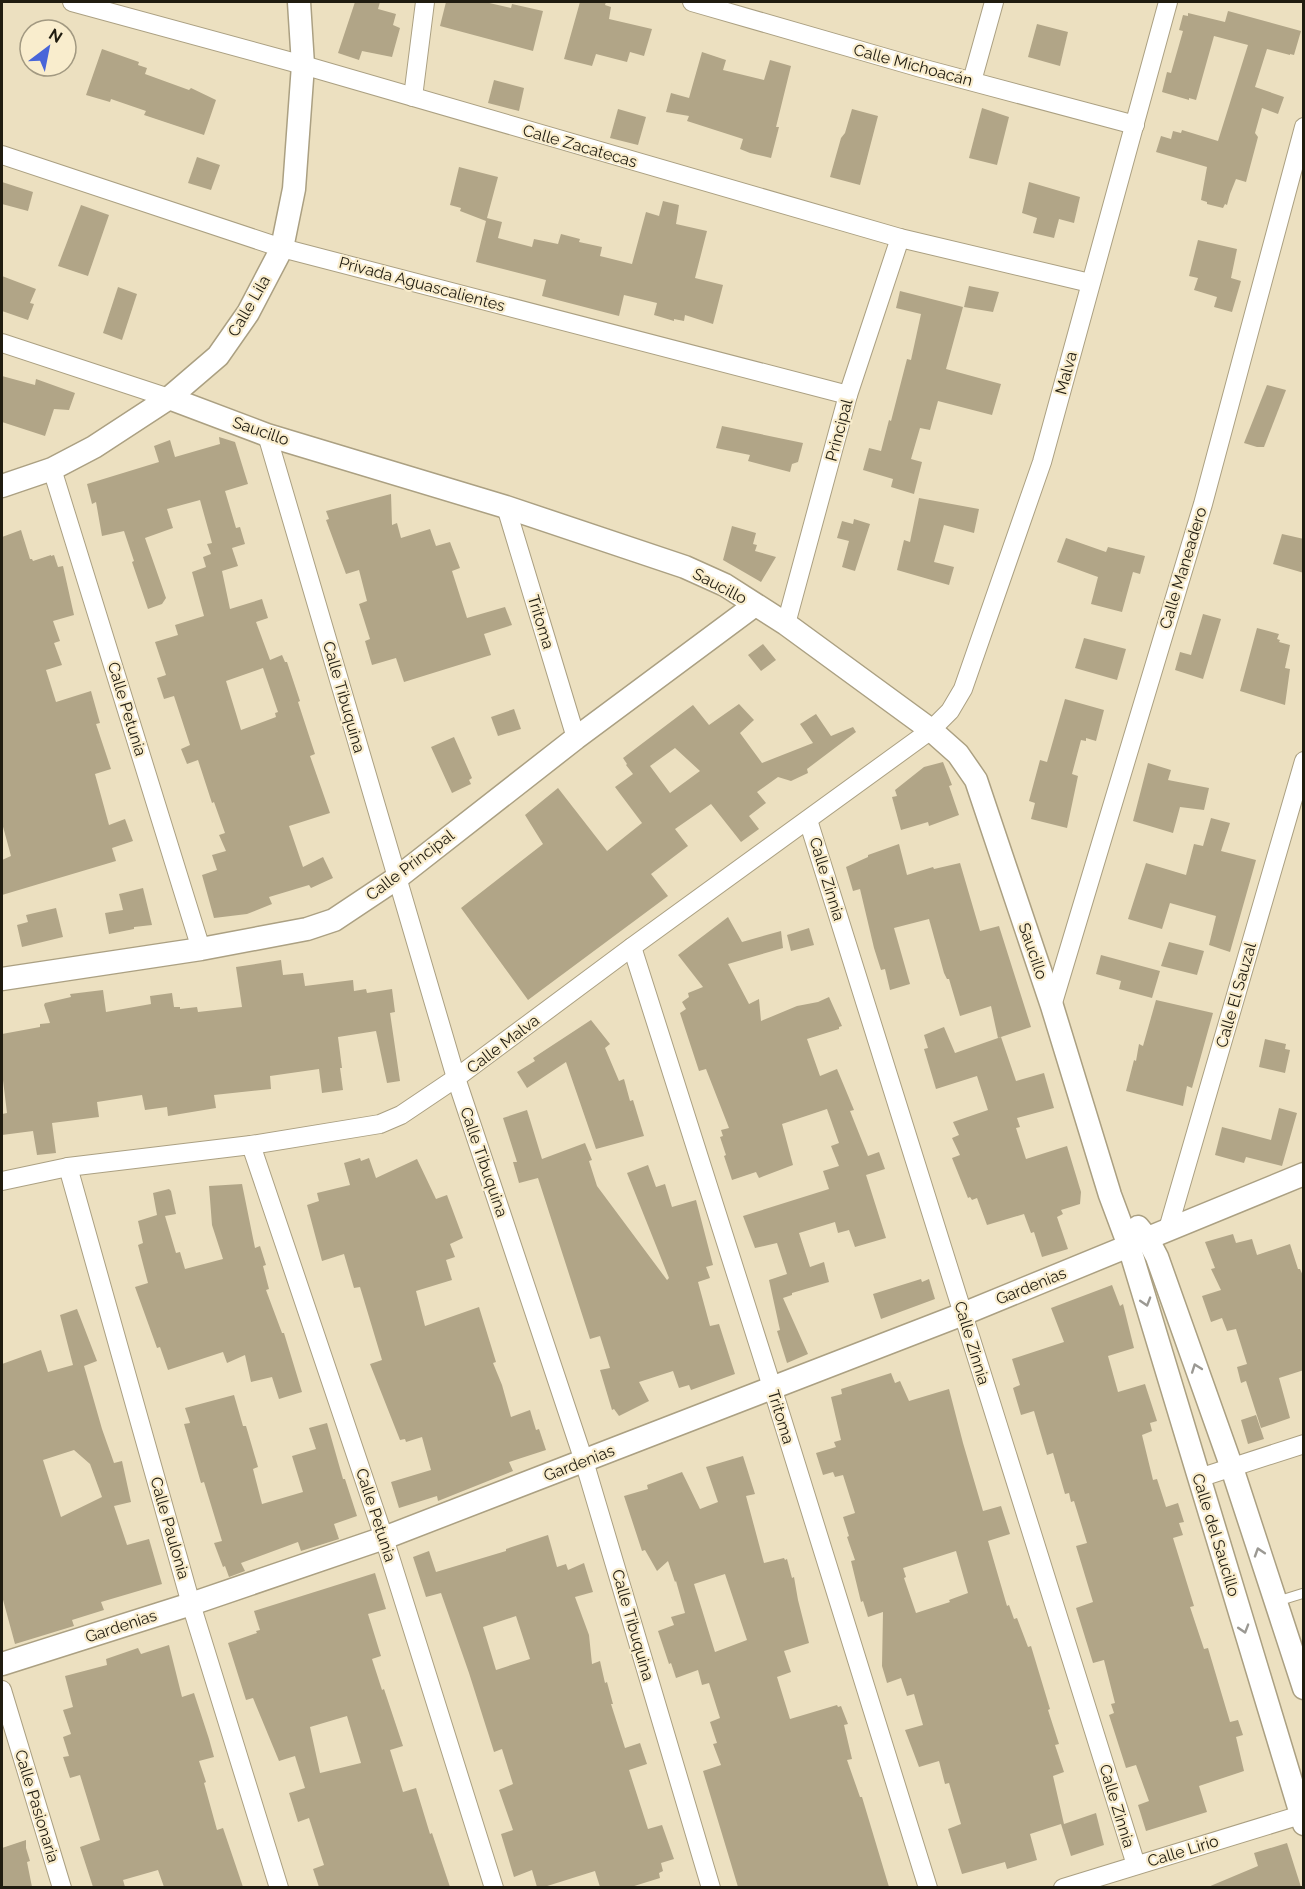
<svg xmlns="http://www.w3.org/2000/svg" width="1305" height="1889" font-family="Raleway,sans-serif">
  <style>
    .building { fill: #b1a587; fill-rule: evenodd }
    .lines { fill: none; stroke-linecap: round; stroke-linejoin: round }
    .service-casing { stroke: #aba082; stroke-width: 11 }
    .minor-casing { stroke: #aba082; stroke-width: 20 }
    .tertiary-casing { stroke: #aba082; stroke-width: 25 }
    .service { stroke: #fff; stroke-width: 9 }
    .minor { stroke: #fff; stroke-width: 18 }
    .tertiary { stroke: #fff; stroke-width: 22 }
    .oneway { stroke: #9b9993 }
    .labels { text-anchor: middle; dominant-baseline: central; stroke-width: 4.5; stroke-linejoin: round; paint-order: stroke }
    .street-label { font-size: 16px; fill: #201c10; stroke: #f9edcd }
  </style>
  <rect width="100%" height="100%" fill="#ece0c0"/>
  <g class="building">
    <path d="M355 2H380L378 9 396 14 393 25 400 28 392 57 362 51 359 60 338 53Z"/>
    <path d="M446 2H485L511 8 512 4 543 11 533 51 440 26Z"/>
    <path d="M580 2H606L605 5 611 7 609 19 652 29 644 56 630 52 627 62 596 54 592 66 564 59Z"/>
    <path d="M1228 11 1301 31 1294 55 1290 54V55L1267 49 1255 87 1284 97 1278 114 1262 108 1255 133 1258 137 1246 182 1236 179 1230 194 1227 205 1225 204 1223 208 1207 204V202L1201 200 1207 167 1156 152 1161 136 1171 139 1173 131 1181 133 1182 130 1218 141 1248 45 1214 36 1196 100 1189 98V100L1162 92 1167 72 1171 73 1183 31 1179 30 1183 15 1188 16V13L1225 22Z"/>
    <path d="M1037 24 1068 32 1060 66 1028 57Z"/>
    <path d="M102 49 139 62 138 65 147 68 145 74 189 90 191 88 216 100 204 135 144 115 146 111 111 99 110 102 86 95Z"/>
    <path d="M702 52 726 60 723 70 764 80 770 60 791 66 776 127H779L771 158 750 153 740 149 743 139 687 121 689 116 666 112 671 93 689 98Z"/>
    <path d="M494 80 524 88 519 111 488 103Z"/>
    <path d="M982 108 1009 117 997 165 969 158Z"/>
    <path d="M618 109 646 117 638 145 610 138Z"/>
    <path d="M852 109 878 116 860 185 830 177 841 138 845 133Z"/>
    <path d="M197 157 220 165 211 190 188 183Z"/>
    <path d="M459 167 498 177 487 218 502 222 498 238 532 247 534 239 558 244 561 234 580 239 579 242 602 247 600 256 632 264 646 212 659 216 663 201 679 205 676 224 707 231 695 278 723 285 713 324 685 315 684 321 674 319V321L654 315 657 303 624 295 619 316 542 296 546 280 476 262 486 221 460 211 461 208 450 205Z"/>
    <path d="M2 182 33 192 28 211 2 204Z"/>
    <path d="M1029 182 1080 197 1074 223 1059 219 1054 238 1033 233 1037 218 1022 213Z"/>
    <path d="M81 205 109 215 88 276 58 266Z"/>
    <path d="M1198 240 1237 249 1231 278 1241 281 1232 312 1214 307 1217 297 1194 290 1198 278 1189 276Z"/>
    <path d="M2 276 36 289 30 303 34 304 28 320 2 311Z"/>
    <path d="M969 286 999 292 993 312 964 307Z"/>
    <path d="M118 287 137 294 122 340 103 333Z"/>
    <path d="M900 291 963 307 946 369 1001 384 992 415 938 401 930 430 920 428 911 459 922 462 914 494 891 487 893 479 863 470 869 448 881 451 889 420 891 421 907 359 911 360 921 314 896 308Z"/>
    <path d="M2 376 35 385 36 379 75 393 69 410 54 409 45 436 2 422Z"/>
    <path d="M1267 385 1286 390 1264 447H1257L1244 443Z"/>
    <path d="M722 426 803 443 798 462 792 464 790 472 748 461 750 455 716 448Z"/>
    <path d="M219 437 235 442 248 484 225 491 236 528 240 527 245 544 232 548 238 566 222 571 230 609 262 599 268 618 256 622 270 660 282 655 285 662H287L300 701 298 702 315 754 310 756 330 813 289 826 303 867 323 857 333 878 311 888 309 885 269 897 272 904 247 914 214 918 202 875 217 870 212 855 226 851 219 835 225 833 214 802 212 803 198 760 187 764 181 749 190 745 174 696 164 699 157 678 166 675 155 642 178 635 175 625 204 616 192 572 206 567 203 557 211 554 207 544 212 543 200 500 167 509 173 528 145 538 166 598 162 604 148 609 132 562 134 561 124 531 102 536 96 502 92 504 87 484 159 462 154 446 170 440 175 457 220 444ZM263 668 278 712 275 713 276 717 241 730 226 681Z"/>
    <path d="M391 494 392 525 397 523 401 538 430 529 436 546 450 542 460 568 452 571 467 618 505 607 512 625 484 634 491 655 404 682 396 658 372 665 365 641 370 639 359 604 367 601 359 570 346 574 326 520 329 519 326 511Z"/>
    <path d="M919 498 979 509 974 533 944 525 934 562 954 567 949 585 897 570 904 540 910 542Z"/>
    <path d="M854 519 870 524 855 571 842 567 849 541 837 538 842 521 853 524Z"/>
    <path d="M732 526 756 533 753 544 757 545 755 551 776 557 761 582 723 560Z"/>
    <path d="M21 530 30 559H32L33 561 51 555V556L54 555 58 567 63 566 74 615 53 621 60 641 54 643 62 665 46 670 56 702 91 691 100 723 96 724 111 769 95 774 109 825 125 819 133 841 112 848 116 861 2 895V860L11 856 2 823V537Z"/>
    <path d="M1282 534 1304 539V573L1273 564Z"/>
    <path d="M1066 538 1106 552 1108 547 1145 556 1140 574 1133 572 1122 612 1091 604 1098 577 1057 562Z"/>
    <path d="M1203 614 1221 619 1203 679 1175 670 1180 652 1191 655Z"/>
    <path d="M1257 628 1279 634 1277 639 1280 640 1279 642 1290 645 1285 668 1290 669 1285 705 1240 691Z"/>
    <path d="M1084 638 1126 649 1117 680 1075 668Z"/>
    <path d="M763 644 776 660 761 671 748 655Z"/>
    <path d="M1065 699 1104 710 1096 741 1086 738V741L1081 740 1072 774 1078 776 1067 828 1031 819 1035 803 1029 801 1040 760 1047 762Z"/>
    <path d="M739 704 754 720 740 733 762 763 813 743 800 724 816 714 831 736 853 727 856 732 807 769 808 773 791 781 778 777 757 792 766 803 749 816 759 829 741 842 711 804 675 829 688 846 651 874 668 896 528 1000 461 908 543 844 525 815 558 788 607 851 642 823 615 787 633 774 626 765 627 764 623 758 693 705 709 725ZM675 748 700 771 670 793 650 766Z"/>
    <path d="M514 709 521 729 498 736 491 717Z"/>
    <path d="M454 737 472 778 469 780 471 784 452 793 431 747Z"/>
    <path d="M943 762 952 785 949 786 959 815 929 826 928 822 901 830 892 797 897 796 895 790 924 767Z"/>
    <path d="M1148 763 1171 770 1168 780 1209 788 1204 810 1180 807 1173 833 1133 821Z"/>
    <path d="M1211 818 1230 823 1221 851 1256 860 1230 952 1209 945 1216 916 1170 903 1162 929 1128 919 1146 863 1186 875 1194 844 1203 846Z"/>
    <path d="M899 844 907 875 933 867 934 869 960 863 980 931 999 926 1031 1027 998 1038 991 1006 960 1016 949 979H947L944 973 929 919 894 928 910 984 890 990 885 969 881 970 874 948 860 889 853 891 846 867 868 857V855Z"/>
    <path d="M143 888 152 925 134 927V929L109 934 105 913 123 910 119 894Z"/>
    <path d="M56 908 63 937 22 947 17 925 28 922 26 915Z"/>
    <path d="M728 917 742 942 781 931 783 948 728 964 749 1004 759 999 761 1021 797 1006 818 1002 829 997 842 1026 839 1027V1029L807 1039 820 1076 837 1069 854 1110 850 1111 868 1156 879 1152 885 1169 866 1175 886 1238 855 1247 849 1230 838 1233 835 1222 799 1233 810 1267 824 1262 829 1282 792 1293V1295L783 1298 808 1354 787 1363 777 1331 780 1330 769 1280 787 1274 777 1243 755 1248 743 1216 829 1189 823 1171 839 1166 831 1146 839 1143 827 1109 782 1124 793 1165 759 1178 756 1172 732 1180 724 1156 726 1155 720 1137 723 1136 721 1130 729 1128 706 1069 699 1071 680 1013 686 1009 682 1002 689 997 688 993 703 987 678 955Z"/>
    <path d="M809 928 814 945 791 951 787 935Z"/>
    <path d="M1169 942 1204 951 1197 975 1161 966Z"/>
    <path d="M1101 955 1160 971 1152 998 1119 989 1121 981 1096 974Z"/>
    <path d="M281 960 283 975 303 973 305 986 353 980 354 991 366 989 367 993 392 989 395 1012 390 1013 400 1081 387 1083 376 1031 338 1037 342 1068H340L343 1090 322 1093 319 1069 270 1076 271 1089 214 1095 216 1108 168 1116 167 1107 145 1110 142 1095 97 1102 99 1117 52 1123 56 1153 37 1155 33 1131 2 1135V1114L7 1113 2 1072V1034L40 1027V1024L50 1023 44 1005 45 1003 71 997 70 994 103 990 106 1012 151 1004 150 996 172 993 174 1007H180V1009L197 1007 198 1012 242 1007 236 967Z"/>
    <path d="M1156 1000 1213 1013 1192 1088 1187 1086 1183 1106 1126 1091 1134 1060 1136 1061 1139 1044 1143 1046Z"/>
    <path d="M591 1020 610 1044 605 1048 619 1081 624 1079 630 1101 633 1100 644 1136 596 1149 566 1062 527 1088 517 1072 535 1061 533 1058Z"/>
    <path d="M944 1027 955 1053 1001 1037 1016 1081 1044 1073 1054 1108 1017 1118 1020 1127 1016 1128 1026 1159 1067 1146 1081 1192 1080 1204 1061 1210 1063 1214 1057 1217 1068 1249 1042 1257 1034 1232 1031 1233 1024 1214 987 1225 977 1198 972 1200 970 1197 968 1198 952 1158 960 1155 952 1138 959 1135 953 1122 988 1110 977 1076 936 1089 924 1049 928 1048 924 1035Z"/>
    <path d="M1265 1039 1286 1044 1285 1049 1290 1050 1285 1073 1259 1067Z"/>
    <path d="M1279 1108 1297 1113 1282 1166 1246 1157 1244 1163 1215 1155 1222 1127 1271 1140Z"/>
    <path d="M527 1110 542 1159 585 1143 592 1160 589 1161 597 1186 667 1280 669 1278 627 1173 648 1165 656 1187 665 1184 672 1207 696 1200 713 1265 706 1267 710 1278 698 1282 710 1326 719 1324 735 1374 691 1390 689 1385 679 1388 673 1371 639 1382 649 1401 619 1416 614 1409 612 1410 600 1370 610 1368 600 1336 590 1339 538 1178 519 1183 513 1162H517L503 1118Z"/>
    <path d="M360 1158 361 1161 369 1158 376 1178 417 1159 436 1199 447 1195 463 1238 450 1244 455 1257 446 1260 452 1280 416 1291 425 1326 479 1307 496 1362 493 1363 502 1385 511 1417 530 1410 536 1430 539 1429 546 1450 509 1462 513 1471 438 1501 437 1496 399 1508 391 1482 431 1470 422 1437 406 1442 405 1439 400 1440 370 1364 382 1360 360 1287 354 1288 344 1254 322 1261 307 1205 319 1201 317 1193 350 1185 344 1163Z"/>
    <path d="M242 1184 255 1248 260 1246 266 1265 263 1266 269 1289 266 1290 282 1333H284L302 1392 279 1399 272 1377 251 1382 245 1355 227 1363 223 1352 168 1370 160 1347 157 1348 135 1287 148 1283 138 1245 143 1243 138 1221 157 1215 153 1193 169 1189 171 1191 176 1214 165 1216 176 1253 180 1252 185 1269 223 1259 212 1225 209 1186Z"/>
    <path d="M1233 1234 1236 1243 1252 1239 1257 1255 1290 1244 1298 1269H1300L1304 1278V1370L1279 1378 1290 1418 1261 1428 1246 1381 1241 1383 1237 1367 1247 1364 1236 1329 1227 1331 1222 1318 1211 1322 1202 1296 1221 1290 1211 1269 1215 1268 1205 1242Z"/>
    <path d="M921 1279 922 1282 929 1279 935 1299 881 1319 873 1294Z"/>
    <path d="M1112 1285 1120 1306 1123 1304 1134 1348 1108 1356 1118 1392 1145 1384 1157 1421 1150 1423 1152 1431 1142 1435 1153 1480 1157 1479 1166 1507 1178 1503 1184 1522 1179 1523 1183 1535 1173 1538 1194 1606 1190 1607 1204 1649 1208 1648 1230 1722 1238 1720 1243 1735 1236 1737 1244 1771 1199 1786 1207 1812 1146 1831 1138 1805 1149 1801 1136 1765 1126 1768 1109 1715 1114 1713 1111 1704 1115 1703 1104 1660 1093 1663 1076 1608 1093 1602 1076 1546 1087 1543 1074 1501 1071 1502 1069 1493 1065 1494 1053 1453 1047 1455 1034 1411 1021 1415 1013 1388 1020 1385 1012 1359 1064 1342 1051 1308Z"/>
    <path d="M77 1309 97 1361 84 1366 102 1429 114 1463 122 1461 131 1502 114 1506 127 1545 149 1539 162 1584 101 1602 104 1610 72 1620 74 1626 15 1644 2 1596V1364L41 1350 48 1372 73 1365 60 1315ZM74 1450 90 1464 102 1497 61 1517 43 1460Z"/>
    <path d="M891 1373 895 1383 900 1381 909 1401 949 1389 963 1443 983 1511 1001 1506 1010 1534 988 1541 1007 1606 1009 1605 1014 1619 1017 1618 1028 1647 1031 1646 1050 1709 1048 1710 1059 1744 1055 1745 1064 1772 1053 1776 1064 1824 1096 1813 1104 1845 1071 1856 1061 1824 1030 1834 1037 1860 1007 1869 1005 1862 962 1874 948 1829 961 1824 949 1783 945 1784 939 1761 919 1767 905 1730 923 1725 914 1694 907 1696 901 1678 887 1683 882 1666 883 1612 868 1617 863 1601 861 1602 851 1561 855 1560 847 1537 849 1536 843 1517 855 1513 843 1475 835 1477 833 1472 823 1475 816 1453 836 1447 834 1442 841 1440 831 1397 842 1394 841 1389ZM956 1551 968 1593 949 1600 950 1602 916 1613 904 1578 906 1577 903 1568Z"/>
    <path d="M234 1395 243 1426H246L258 1467 253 1469 262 1504 303 1492 292 1456 316 1449 309 1428 327 1423 343 1479H345L357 1516 334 1524 339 1539 301 1551 298 1542 241 1563 245 1571 229 1577 225 1566 223 1567 214 1543 222 1541 204 1482 201 1483 184 1424 190 1423 185 1408Z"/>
    <path d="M1256 1415 1264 1439 1248 1444 1241 1420Z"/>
    <path d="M743 1456 755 1494 746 1496 764 1563 784 1558 785 1560 787 1559 792 1578 794 1577 798 1600 809 1643 784 1651 791 1672 777 1677 790 1719 837 1705 838 1707 841 1706 848 1724 844 1725 852 1759 847 1760 860 1797H862L889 1887H738L703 1771 721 1765 713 1744 717 1743 710 1722 720 1718 709 1683 702 1685 698 1670 676 1678 671 1663 669 1664 658 1631 674 1625 671 1617 685 1613 676 1581 675 1582 668 1561 657 1571 645 1550 642 1551 624 1496 648 1489 647 1485 682 1472 700 1509 718 1502 706 1467ZM725 1574 747 1640 715 1652 694 1584Z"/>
    <path d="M548 1535 557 1567 566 1564 568 1570 584 1563 593 1592 575 1597 589 1635 592 1664 600 1661 605 1683 607 1682 613 1704H611L625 1748 640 1743 647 1764 629 1770 648 1829 662 1825 674 1859 661 1863 663 1871 659 1873 660 1878 631 1887H600L595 1871 544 1887H537L532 1870 514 1877 501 1834 513 1830 499 1790 513 1784 502 1749 494 1752 469 1673 441 1593 426 1597 413 1557 429 1551 436 1572 506 1551V1549ZM516 1616 530 1659 496 1670 483 1627Z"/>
    <path d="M375 1573 386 1609 368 1614 381 1656 372 1659 382 1690 384 1689 403 1746 390 1750 403 1792 416 1788 430 1834 432 1833 450 1887H319L313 1869 324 1865 309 1818 298 1822 289 1793 305 1788 295 1756 279 1761 253 1698 246 1700 228 1643 257 1633 256 1631 260 1630 254 1611ZM347 1716 361 1763 320 1773 310 1727Z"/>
    <path d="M169 1645 182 1697 194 1693 209 1739 214 1757 199 1761 206 1782 204 1783 217 1830 223 1828 243 1887H164L158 1870 123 1880 125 1887H93L80 1847 100 1840 80 1775 70 1778 63 1757 69 1756 63 1737 71 1734 63 1710 73 1707 65 1676 107 1665 106 1659 138 1648 141 1654Z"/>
    <path d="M26 1840V1848L30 1861 27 1862 32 1887H2V1848Z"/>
    <path d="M1287 1843 1301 1887H1208L1258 1866 1254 1853Z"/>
  </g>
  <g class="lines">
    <defs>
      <path id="service" d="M1275 1602 1304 1593"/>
      <g id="minor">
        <path d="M72 2 303 65 900 238 1090 283"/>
        <path d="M692 2 921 68 1135 125"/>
        <path d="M972 81 994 2"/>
        <path d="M413 97 425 2"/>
        <path d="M2 155 282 248 848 395"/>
        <path d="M2 343 169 398"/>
        <path d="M267 435 456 1078 584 1461 711 1888"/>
        <path d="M52 469 201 949"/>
        <path d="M506 507 576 738"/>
        <path d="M786 624 848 395 900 238"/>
        <path d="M808 820 1136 1865"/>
        <path d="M632 947 772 1387 928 1888"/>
        <path d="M1052 1006 1203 504 1304 127"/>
        <path d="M251 1145 384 1538 494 1888"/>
        <path d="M68 1167 191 1604 279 1888"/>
        <path d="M2 1181 68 1167 251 1145 380 1124 401 1115 456 1078 632 947 931 730 950 711 963 689 1042 462 1168 2"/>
        <path d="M1168 1229 1304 761"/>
        <path d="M1199 1478 1304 1444"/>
        <path d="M2 1690 62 1888"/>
        <path d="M1063 1888 1304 1814"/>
      </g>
      <g id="tertiary">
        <path d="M169 398 267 435 506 507 685 567 725 585 786 624 931 730 958 754 976 780 1052 1006 1110 1195 1129 1246 1304 1824"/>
        <path d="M2 486 52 469 94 447 169 398 218 356 248 313 282 248 294 189 303 65 299 2"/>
        <path d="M2 979 201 949 307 929 334 920 397 878 576 738 755 605"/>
        <path d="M1138 1227 1147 1238 1157 1257 1232 1468 1304 1688"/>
        <path d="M2 1664 191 1604 384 1538 963 1314 1304 1174"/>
      </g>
    </defs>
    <use href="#service" class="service-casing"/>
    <use href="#minor" class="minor-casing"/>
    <use href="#tertiary" class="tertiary-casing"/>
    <use href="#service" class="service"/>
    <use href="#minor" class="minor"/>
    <use href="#tertiary" class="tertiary"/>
  </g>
  <defs><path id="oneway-chevron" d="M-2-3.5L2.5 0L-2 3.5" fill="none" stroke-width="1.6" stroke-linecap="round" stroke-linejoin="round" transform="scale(1.5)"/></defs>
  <g class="oneway">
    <use href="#oneway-chevron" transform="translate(1146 1302) rotate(73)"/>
    <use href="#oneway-chevron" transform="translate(1196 1368) rotate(-110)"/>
    <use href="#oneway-chevron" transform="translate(1259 1552) rotate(-108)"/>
    <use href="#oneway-chevron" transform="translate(1244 1629) rotate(73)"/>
  </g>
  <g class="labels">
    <g class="street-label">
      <text transform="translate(913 65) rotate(15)">Calle Michoacán</text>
      <text transform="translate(580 146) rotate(16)">Calle Zacatecas</text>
      <text transform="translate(422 284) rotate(15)">Privada Aguascalientes</text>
      <text transform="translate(249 306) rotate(-60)">Calle Lila</text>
      <text transform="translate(1066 373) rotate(-75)">Malva</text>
      <text transform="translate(839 430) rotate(-75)">Principal</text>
      <text transform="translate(261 431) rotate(19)">Saucillo</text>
      <text transform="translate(1183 568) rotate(-73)">Calle Maneadero</text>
      <text transform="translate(720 586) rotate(28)">Saucillo</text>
      <text transform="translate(541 622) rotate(73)">Tritoma</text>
      <text transform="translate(344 697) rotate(74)">Calle Tibuquina</text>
      <text transform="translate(127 709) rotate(73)">Calle Petunia</text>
      <text transform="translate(410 865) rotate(-37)">Calle Principal</text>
      <text transform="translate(827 879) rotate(73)">Calle Zinnia</text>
      <text transform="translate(1033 951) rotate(71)">Saucillo</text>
      <text transform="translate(1236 995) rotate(-74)">Calle El Sauzal</text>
      <text transform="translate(503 1044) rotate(-37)">Calle Malva</text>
      <text transform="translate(484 1162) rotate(71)">Calle Tibuquina</text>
      <text transform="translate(1031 1286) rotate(-22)">Gardenias</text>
      <text transform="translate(972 1343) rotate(73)">Calle Zinnia</text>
      <text transform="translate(781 1417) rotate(73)">Tritoma</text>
      <text transform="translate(579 1463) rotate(-21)">Gardenias</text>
      <text transform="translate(376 1515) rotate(72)">Calle Petunia</text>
      <text transform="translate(170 1528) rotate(74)">Calle Paulonia</text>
      <text transform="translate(1216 1535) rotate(73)">Calle del Saucillo</text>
      <text transform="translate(633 1625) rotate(74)">Calle Tibuquina</text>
      <text transform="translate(121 1626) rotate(-18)">Gardenias</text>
      <text transform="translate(37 1806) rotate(73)">Calle Pasionaria</text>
      <text transform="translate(1117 1806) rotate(73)">Calle Zinnia</text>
      <text transform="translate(1183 1851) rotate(-17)">Calle Lirio</text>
    </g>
  </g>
  <rect width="1305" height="1889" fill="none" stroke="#201c10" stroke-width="6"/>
  <g transform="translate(48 48) rotate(32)"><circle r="28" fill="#f9edcd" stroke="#a29981" stroke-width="1.5"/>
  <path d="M0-4.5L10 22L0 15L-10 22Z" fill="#4865d9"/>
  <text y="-9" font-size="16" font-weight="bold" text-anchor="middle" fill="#201c10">N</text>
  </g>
</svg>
